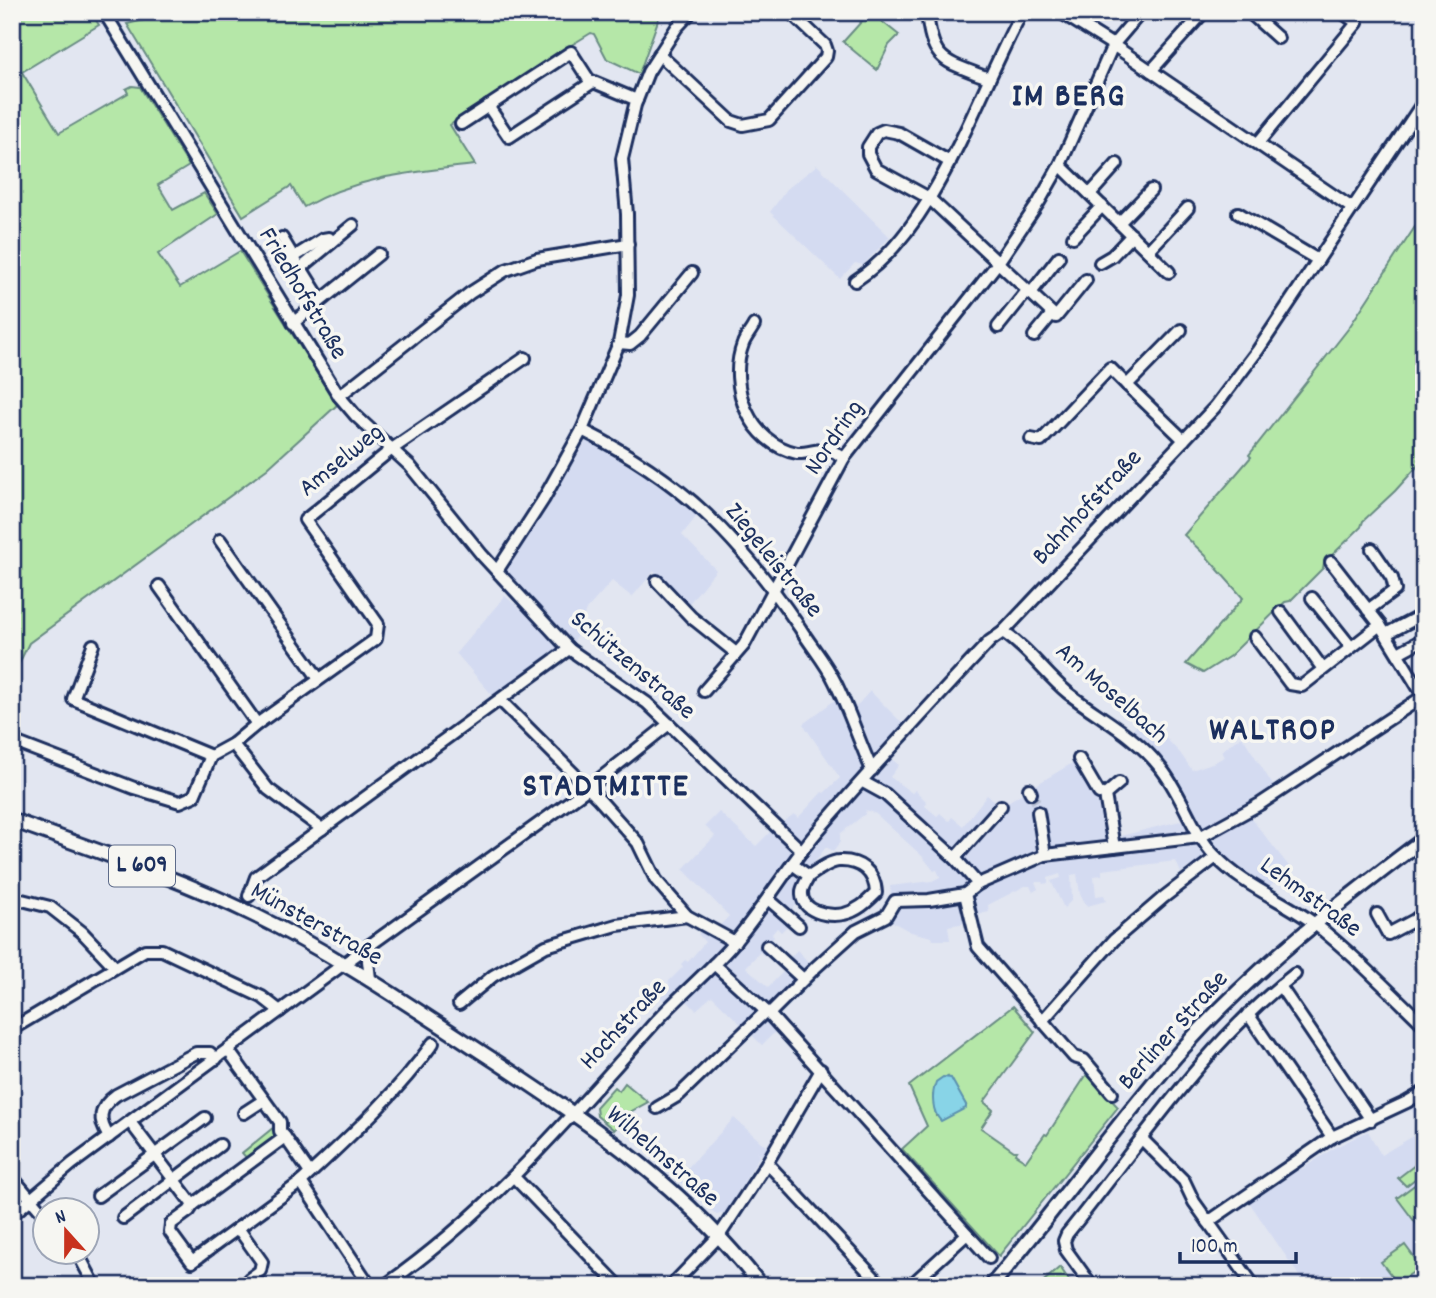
<svg xmlns="http://www.w3.org/2000/svg" width="1436" height="1298" font-family="Dekko,sans-serif">
  <style>
    .built { fill: #d4dbf1 }
    .green { fill: #b5e7a8; stroke: #688b83; stroke-width: 2; fill-rule: evenodd }
    .water { fill: #88d4e7; stroke: #5c92b0; stroke-width: 2 }
    .lines { fill: none; stroke-linecap: round; stroke-linejoin: round }
    .minor-tunnel { stroke: #bac1d4; stroke-width: 10; stroke-dasharray: 10 5; stroke-linecap: butt }
    .minor-casing { stroke: #1b2f5e; stroke-width: 16 }
    .major-casing { stroke: #1b2f5e; stroke-width: 18 }
    .minor { stroke: #f6f6f2; stroke-width: 10 }
    .major { stroke: #f6f6f2; stroke-width: 12 }
    .labels { text-anchor: middle; dominant-baseline: central; stroke-width: 7; stroke-linejoin: round; paint-order: stroke }
    .shield { fill: #f6f6f2; stroke: #5d6b8a; stroke-width: 2 }
    .shield-label { font-size: 24px; font-weight: bold; fill: #1b2f5e }
    .street-label { font-size: 26px; fill: #1b2f5e; stroke: #f6f6f2 }
    .district-label { font-size: 33px; font-weight: bold; letter-spacing: 2px; fill: #1b2f5e; stroke: #f6f6f2 }
  </style>
  <rect width="100%" height="100%" fill="#e2e6f1"/>
  <filter id="ink" filterUnits="userSpaceOnUse"><feTurbulence type="fractalNoise" baseFrequency=".0143" numOctaves="2"/><feDisplacementMap in="SourceGraphic" scale="14" xChannelSelector="R" yChannelSelector="G"/><feConvolveMatrix kernelMatrix="1 2 1 2 8 2 1 2 1" color-interpolation-filters="sRGB"/></filter>
  <g filter="url(#ink)">
    <g class="built">
      <path d="M817 165 890 237 863 265 855 263 840 279 770 212 787 189Z"/>
      <path d="M586 441 597 443 634 465 667 486 699 513 682 535 716 570 687 606 654 571 632 597 612 581 586 610 574 642 508 574 507 566Z"/>
      <path d="M505 596 525 613 558 648 493 696 456 653Z"/>
      <path d="M870 691 913 734 890 758 899 765 890 777 912 793 915 790 927 802 925 806 937 816 940 813 949 821 952 817 963 826 987 795 1001 806 1079 759 1099 793 1113 838 1188 819 1161 767 1158 756 1132 731 1145 716 1180 753 1192 770 1215 762 1224 757 1221 751 1242 736 1281 798 1251 818 1291 869 1269 887 1230 869 1216 857 1189 867 1181 873 1176 861 1102 870V875L1094 876 1096 896 1104 895 1106 901 1087 906 1080 894 1077 874 1071 875 1072 900 1064 908 1051 881 1061 878 1060 874 1048 878V883L1043 884 1042 882H1035L1038 889 1033 892 1030 886H1025L988 905 989 912 965 917 966 923 948 926 950 940H933L932 937 911 932 889 920 893 908 890 886 932 881 940 877 937 870 934 871 922 856 876 814 866 810 865 814 840 834V842L833 851 826 847 809 870 800 890 798 903 789 913 790 923 781 932 777 928 772 934 774 937 769 943 766 951 763 955 760 952 746 967 768 987 785 970 789 959 797 950 813 967 769 1010 782 1025 762 1045 712 996 696 1010 684 998 667 1003 660 996 670 984 668 982 683 967 681 964 685 960 688 962 705 942 698 934 702 929 710 936 729 916 683 869 715 836 705 826 719 812 756 846 771 831 794 814 798 818 822 792 824 793 840 778 803 724 835 700 841 714 853 710Z"/>
      <path d="M1424 1099V1276L1403 1286H1306L1247 1199 1298 1164 1302 1169 1334 1148 1368 1131 1381 1155 1422 1131 1411 1108Z"/>
      <path d="M734 1118 769 1149 764 1157 757 1152 760 1155 726 1212 717 1215 677 1179Z"/>
    </g>
    <g class="green">
      <path d="M12 12H91L99 25 22 72 59 133 128 93 126 89 132 86 140 87 189 166 158 185 173 210 204 193 218 214 158 254 180 287 240 251 337 405 267 469 29 643 12 678Z"/>
      <path d="M148 12H661L639 74 607 59 594 34 591 33 534 68 450 125 475 165C415 172 357 176 304 207L291 186 243 216 127 24 149 19Z"/>
      <path d="M870 12 899 35 889 45 877 70 843 42Z"/>
      <path d="M1424 213V459L1395 491 1363 521 1361 527 1324 563 1323 568 1290 601 1285 602 1230 656 1203 673 1186 664 1243 598 1206 556 1184 535 1251 457 1249 455 1348 329Z"/>
      <path d="M1013 1006 1035 1032 984 1102 993 1110 981 1128 1014 1151H1017L1015 1154 1026 1161 1045 1134 1047 1135 1087 1074 1118 1107 999 1256 902 1149 927 1126 909 1086ZM948 1077 966 1105 936 1116 933 1095Z"/>
      <path d="M625 1083 648 1102 630 1112 614 1130 597 1116 596 1107 614 1087 619 1091Z"/>
      <path d="M274 1127 280 1137 248 1160 242 1153Z"/>
      <path d="M1424 1158V1172L1406 1186 1398 1178Z"/>
      <path d="M1424 1178V1234L1397 1198Z"/>
      <path d="M1405 1245 1421 1267 1397 1283 1381 1262Z"/>
      <path d="M1060 1267 1073 1286H1038Z"/>
    </g>
    <path class="water" d="M943 1077 951 1078 966 1105V1108L941 1121C932 1112 931 1095 936 1082Z"/>
    <g class="lines">
      <path class="minor-tunnel" d="M1031 793 1037 803 1038 812"/>
      <defs>
        <g id="minor">
          <path d="M104 12 339 396 356 416 410 466 482 555 569 649 647 703 802 851"/>
          <path d="M927 12C932 63 945 61 988 78"/>
          <path d="M1060 12 1113 45 1352 208"/>
          <path d="M1249 12 1278 38"/>
          <path d="M659 54 731 121 743 125 769 120 826 57 827 51 825 45 790 12"/>
          <path d="M1151 71 1204 12"/>
          <path d="M488 106 509 137 593 82"/>
          <path d="M461 124 571 52 589 80 637 100"/>
          <path d="M1258 143 1357 23 1342 12"/>
          <path d="M950 162 899 133 884 130 877 133 868 147V154L876 169 929 198 1056 317 1086 280"/>
          <path d="M1060 165 1169 272"/>
          <path d="M1090 194 1117 164"/>
          <path d="M1238 213 1318 260"/>
          <path d="M1119 223 1151 190"/>
          <path d="M1073 237 1102 206"/>
          <path d="M282 238 297 263"/>
          <path d="M1148 251 1188 208"/>
          <path d="M294 257 323 239 329 238 332 242"/>
          <path d="M1100 263 1112 256 1132 235"/>
          <path d="M855 281C936 229 976 96 1022 12"/>
          <path d="M1030 294 1059 257"/>
          <path d="M321 300 301 268 353 225"/>
          <path d="M293 323 379 254"/>
          <path d="M754 325C751 331 745 338 743 344 727 386 750 444 797 453 807 454 820 448 830 450 834 451 840 456 844 458"/>
          <path d="M998 327 1027 291"/>
          <path d="M1181 330 1127 385 1184 440"/>
          <path d="M1034 336 1052 314"/>
          <path d="M619 343 630 344 640 336 692 273"/>
          <path d="M339 396 470 293 506 270 537 259 628 244"/>
          <path d="M582 430C682 480 738 536 800 628 811 646 826 663 835 682 849 710 859 741 872 770"/>
          <path d="M1031 439 1041 441 1110 368 1127 385"/>
          <path d="M220 540 319 679"/>
          <path d="M1331 562 1380 625 1424 697"/>
          <path d="M497 571 543 500 582 430 619 343 628 295 627 214 622 159 635 105 648 72 677 27 691 12"/>
          <path d="M657 581 691 617 736 653"/>
          <path d="M159 586 257 724"/>
          <path d="M1312 598 1351 647"/>
          <path d="M1368 610 1395 590 1392 578 1372 549"/>
          <path d="M1281 612 1323 669"/>
          <path d="M1003 632C1029 649 1045 674 1068 693 1098 717 1135 735 1159 766 1182 793 1190 829 1215 856 1243 886 1283 900 1315 924 1354 955 1389 991 1424 1025"/>
          <path d="M1386 634 1424 614"/>
          <path d="M1255 637 1290 684 1302 686 1380 625"/>
          <path d="M93 645 73 699 211 756"/>
          <path d="M1398 653 1424 639"/>
          <path d="M704 691 744 645 844 458 997 264 1039 202 1060 165 1113 45 1141 12"/>
          <path d="M500 700 597 797 638 843 656 880 687 916 735 942"/>
          <path d="M12 741 134 788 180 802 194 796 211 756"/>
          <path d="M233 744 268 789 322 829"/>
          <path d="M211 756 233 744 257 724 376 639 378 624 305 520 392 449 525 358"/>
          <path d="M1079 759 1099 793 1105 795"/>
          <path d="M863 782 885 794 955 858 978 884"/>
          <path d="M1029 789 1031 793"/>
          <path d="M1038 812 1045 855"/>
          <path d="M1114 847 1105 795 1119 783"/>
          <path d="M955 858 1001 806"/>
          <path d="M792 864 809 876C817 871 830 861 839 861 860 860 875 872 876 893 866 903 857 911 844 914 828 917 800 912 802 891 803 886 807 880 809 876"/>
          <path d="M965 894 978 947 1074 1057 1084 1060 1112 1093"/>
          <path d="M249 896 256 877 569 649"/>
          <path d="M18 899 50 907 82 932 115 967"/>
          <path d="M768 899 799 926"/>
          <path d="M1377 914 1388 934 1424 915"/>
          <path d="M1417 918 1424 932"/>
          <path d="M767 946 803 979"/>
          <path d="M714 964 769 1014 989 1258"/>
          <path d="M370 979 368 961 370 945"/>
          <path d="M1280 986 1371 1120"/>
          <path d="M459 1004 493 976 546 946 617 925 687 916"/>
          <path d="M769 1014 816 967 856 931 886 916 895 901 929 900 965 894 978 884 1045 855 1200 837 1260 804 1424 696"/>
          <path d="M1248 1014 1332 1137"/>
          <path d="M1042 1021 1114 940 1164 897 1216 857"/>
          <path d="M12 1029 145 950H162L262 997 280 1011"/>
          <path d="M228 1050 280 1122V1131L285 1137"/>
          <path d="M657 1108 679 1095 766 1011"/>
          <path d="M244 1113 264 1100"/>
          <path d="M130 1122 193 1205"/>
          <path d="M109 1137C98 1120 98 1108 116 1095L196 1053H210L216 1059"/>
          <path d="M1143 1140 1184 1181 1194 1202 1254 1286"/>
          <path d="M767 1163 882 1286"/>
          <path d="M12 1177 46 1217"/>
          <path d="M514 1177 619 1286"/>
          <path d="M301 1182 192 1262 170 1232 171 1224 189 1211 193 1205 285 1137 310 1173"/>
          <path d="M98 1196 205 1118"/>
          <path d="M12 1215 72 1164 345 963 587 789 669 724"/>
          <path d="M123 1218 220 1145"/>
          <path d="M1208 1222 1332 1137 1407 1102 1424 1092"/>
          <path d="M238 1228 262 1262 260 1271 249 1279"/>
          <path d="M77 1252 95 1286"/>
          <path d="M370 1286 301 1182C348 1138 395 1096 433 1043"/>
          <path d="M384 1286C487 1214 567 1121 650 1028 676 998 707 974 732 945 765 907 789 863 822 826 876 763 933 702 990 641L1003 632 1215 407 1258 350 1424 101"/>
          <path d="M671 1286 719 1236 767 1163 821 1070"/>
          <path d="M910 1286 967 1234"/>
          <path d="M1092 1286 1066 1250 1064 1241 1067 1234C1138 1147 1205 1042 1295 974"/>
        </g>
        <g id="major">
          <path d="M12 820C94 850 176 877 254 915 339 956 416 1010 495 1061 595 1127 687 1189 761 1286"/>
          <path d="M991 1286C1058 1208 1116 1123 1184 1047 1255 968 1339 903 1424 839"/>
        </g>
      </defs>
      <use href="#minor" class="minor-casing"/>
      <use href="#major" class="major-casing"/>
      <use href="#minor" class="minor"/>
      <use href="#major" class="major"/>
    </g>
  </g>
  <g class="labels">
    <rect class="shield" x="109" y="845.5" width="66" height="41" rx="5"/>
    <g class="shield-label">
      <text x="142" y="866">L 609</text>
    </g>
    <g class="street-label">
      <text transform="translate(302 294) rotate(59)">Friedhofstraße</text>
      <text transform="translate(835 438) rotate(-56)">Nordring</text>
      <text transform="translate(342 461) rotate(-39)">Amselweg</text>
      <text transform="translate(1088 508) rotate(-47)">Bahnhofstraße</text>
      <text transform="translate(773 561) rotate(51)">Ziegeleistraße</text>
      <text transform="translate(632 666) rotate(40)">Schützenstraße</text>
      <text transform="translate(1111 694) rotate(41)">Am Moselbach</text>
      <text transform="translate(1310 898) rotate(36)">Lehmstraße</text>
      <text transform="translate(316 925) rotate(29)">Münsterstraße</text>
      <text transform="translate(624 1025) rotate(-47)">Hochstraße</text>
      <text transform="translate(1174 1031) rotate(-48)">Berliner Straße</text>
      <text transform="translate(662 1157) rotate(41)">Wilhelmstraße</text>
    </g>
    <g class="district-label">
      <text x="1069" y="98">IM BERG</text>
      <text x="1273" y="732">WALTROP</text>
      <text x="606" y="788">STADTMITTE</text>
    </g>
  </g>
  <rect width="1436" height="1298" fill="none" stroke="#f6f6f2" stroke-width="42"/>
  <rect x="21" y="21" width="1394" height="1256" fill="none" stroke="#1b2f5e" stroke-width="2.5" filter="url(#ink)"/>
  <g transform="translate(66 1231) rotate(339)"><circle r="33" fill="#f6f6f2" stroke="#9ea6b7" stroke-width="2"/>
  <path d="M0-5L12 26L0 18L-12 26Z" fill="#c8321e"/>
  <text y="-10" font-size="19" font-weight="bold" text-anchor="middle" fill="#1b2f5e">N</text>
  </g>
  <path d="M1180 1252v10h116v-10" fill="none" stroke="#1b2f5e" stroke-width="3.5"/>
  <text x="1191" y="1252" font-size="21" fill="#1b2f5e" stroke="#f6f6f2" stroke-width="5" paint-order="stroke">100 m</text>
</svg>
